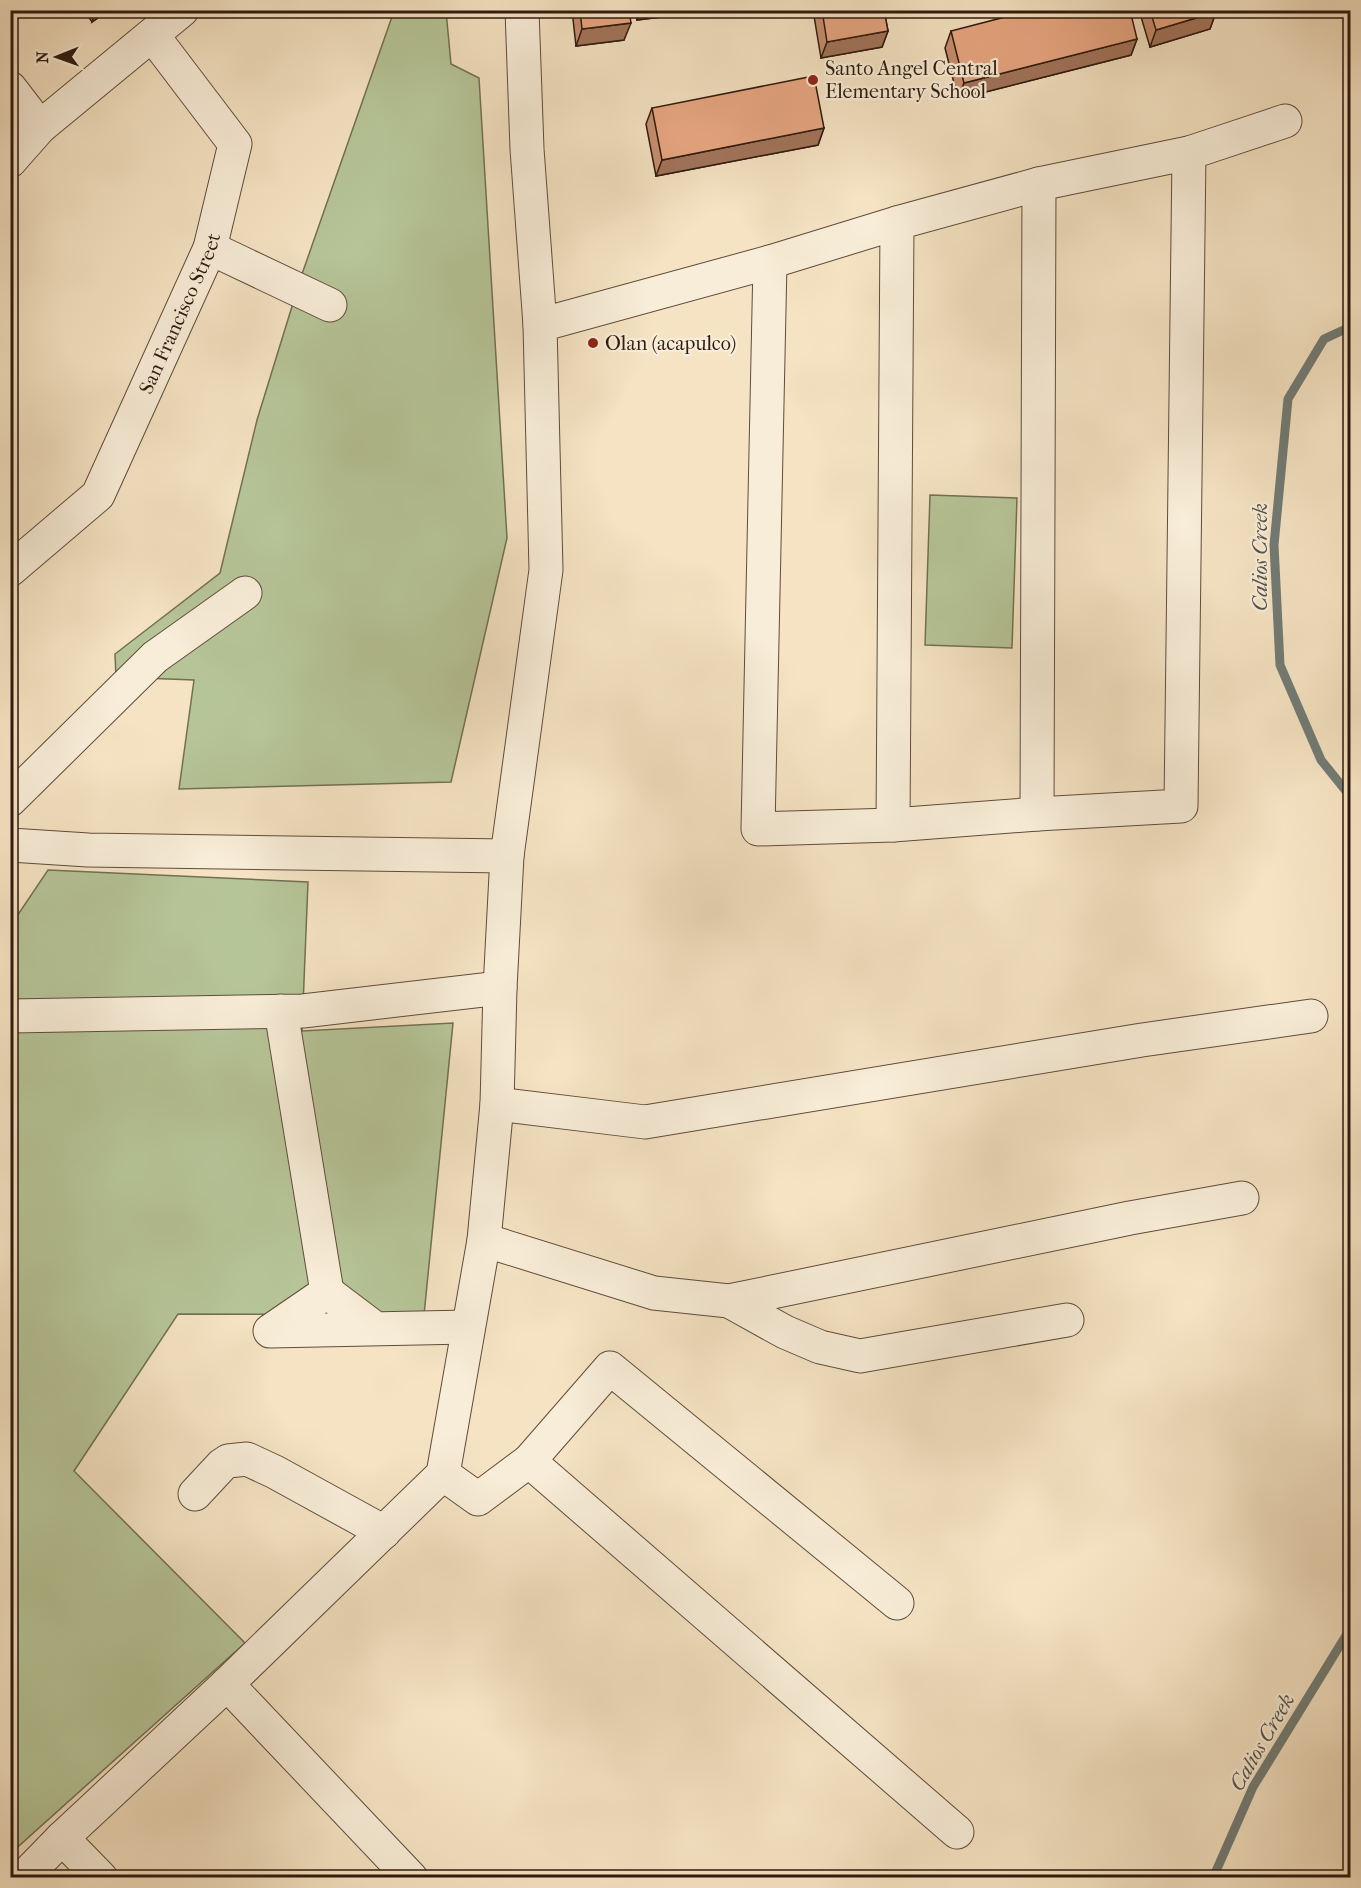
<svg xmlns="http://www.w3.org/2000/svg" width="1361" height="1888" font-family="'IM FELL French Canon',serif">
  <style>
    .green { fill: #b6c598; stroke: #727053; stroke-width: 1.5 }
    .lines { fill: none; stroke-linecap: round; stroke-linejoin: round }
    .stream { stroke: #727c76; stroke-width: 9 }
    .minor-casing { stroke: #604c3b; stroke-width: 35 }
    .minor { stroke: #f8edd8; stroke-width: 33 }
    .wall { fill: #c78f70; stroke: #2f1a0e; stroke-width: 1.5 }
    .shaded-wall { fill: #a2745b; stroke: #2f1a0e; stroke-width: 1.5 }
    .building { fill: #e7a682; stroke: #2f1a0e; stroke-width: 1.5 }
    .poi-dot { fill: #8f2418; stroke: #f8edd8; stroke-width: 2 }
    .labels { text-anchor: middle; dominant-baseline: central; stroke-width: 4.5; stroke-linejoin: round; paint-order: stroke }
    .poi-label { font-size: 20px; fill: #2f1a0e; stroke: #f8edd8; text-anchor: start }
    .street-label { font-size: 20px; fill: #2f1a0e; stroke: #f8edd8 }
    .water-label { font-size: 21px; font-style: italic; fill: #56534b; stroke: #f8edd8 }
  </style>
  <rect width="100%" height="100%" fill="#f5e3c3"/>
  <filter id="stains"><feTurbulence type="fractalNoise" baseFrequency=".00333" numOctaves="4"/><feColorMatrix values="0 0 0 0 .2 0 0 0 0 .09 0 0 0 0 .02 0 0 0 .5 -.17"/></filter>
  <radialGradient id="worn" r=".72"><stop offset=".6" stop-color="#630" stop-opacity="0"/><stop offset="1" stop-color="#630" stop-opacity=".3"/></radialGradient>
  <g class="green">
    <path d="M394 11H446L451 64 479 78 507 538 451 782 179 789 194 680 116 677 115 654 220 573 257 420 302 274Z"/>
    <path d="M930 495 1017 498 1012 648 925 645Z"/>
    <path d="M48 870 308 882 302 1031 453 1023 424 1315 178 1314 74 1471 245 1643 11 1853V925Z"/>
  </g>
  <g class="lines">
    <g class="stream">
      <path d="M1350 327 1324 339 1288 399 1274 545 1280 665 1321 760 1350 796"/>
      <path d="M1213 1878 1253 1787 1350 1629"/>
    </g>
    <defs>
      <g id="minor">
        <path d="M10 88 40 127"/>
        <path d="M10 161 40 127 182 10"/>
        <path d="M210 248 330 305"/>
        <path d="M770 262 758 829 893 825 1037 814 1181 806 1189 153"/>
        <path d="M540 325 770 262 897 223 1039 184 1189 153 1285 121"/>
        <path id="s1" d="M10 570 98 495 210 248 235 144 153 36"/>
        <path d="M10 800 155 657 245 593"/>
        <path d="M1037 814 1039 184"/>
        <path d="M893 825 897 223"/>
        <path d="M10 845 88 850 507 856"/>
        <path d="M281 1011 327 1292"/>
        <path d="M10 1016 303 1011 500 988"/>
        <path d="M497 1104 645 1122 1142 1040 1311 1016"/>
        <path d="M484 1240 654 1293 729 1301 1130 1218 1242 1198"/>
        <path d="M729 1301 785 1332 820 1347 860 1356 1067 1320"/>
        <path d="M376 1329 327 1292 270 1331 468 1327"/>
        <path d="M529 1461 610 1368 897 1603"/>
        <path d="M443 1474 478 1499 529 1461 957 1832"/>
        <path d="M195 1494 222 1465 228 1461 247 1459 275 1472 384 1532"/>
        <path d="M227 1684 411 1878"/>
        <path d="M62 1838 101 1878"/>
        <path d="M23 1878 62 1838 227 1684 443 1474 484 1240 497 1104 500 988 507 856 546 570 540 325 527 149 522 10"/>
      </g>
    </defs>
    <use href="#minor" class="minor-casing"/>
    <use href="#minor" class="minor"/>
  </g>
  <g class="wall">
    <path d="M84 10H109L92 22Z"/>
    <path d="M572 10H629L624 40 576 46Z"/>
    <path d="M636 10H718L637 20Z"/>
    <path d="M813 10H884L888 31 882 47 821 58Z"/>
    <path d="M1139 10H1215L1216 12 1210 29 1150 47Z"/>
    <path d="M951 31 1137 39 1131 55 958 99 945 48Z"/>
    <path d="M652 108 824 128 818 145 656 176 646 124Z"/>
  </g>
  <g class="shaded-wall">
    <path d="M96 10H109L92 22Z"/>
    <path d="M640 10H718L637 20Z"/>
    <path d="M1216 12 1210 29 1150 47 1156 30Z"/>
    <path d="M631 23 624 40 576 46 582 29Z"/>
    <path d="M888 31 882 47 821 58 827 42Z"/>
    <path d="M1137 39 1131 55 958 99 964 83Z"/>
    <path d="M824 128 818 145 656 176 662 160Z"/>
  </g>
  <g class="building">
    <path d="M580 10H629L631 23 582 29Z"/>
    <path d="M822 10H884L888 31 827 42Z"/>
    <path d="M1032 10H1130L1137 39 964 83 951 31Z"/>
    <path d="M1150 10H1215L1216 12 1156 30Z"/>
    <path d="M814 76 824 128 662 160 652 108Z"/>
  </g>
  <g class="poi-dot">
    <circle cx="813" cy="80" r="6"/>
    <circle cx="593" cy="343" r="6"/>
  </g>
  <g class="labels">
    <g class="poi-label">
      <text x="825" y="68">Santo Angel Central<tspan x="825" dy="23">Elementary School</tspan></text>
      <text x="605" y="343">Olan (acapulco)</text>
    </g>
    <g class="street-label">
      <text stroke="none"><textPath href="#s1" startOffset="315">San Francisco Street</textPath></text>
    </g>
    <g class="water-label">
      <text transform="translate(1260 557) rotate(-90)">Calios Creek</text>
      <text transform="translate(1262 1742) rotate(-60)">Calios Creek</text>
    </g>
  </g>
  <rect width="1361" height="1888" fill="none" stroke="#f5e3c3" stroke-width="36"/>
  <rect x="12" y="12" width="1337" height="1864" fill="none" stroke="#2f1a0e" stroke-width="3"/>
  <rect x="18" y="18" width="1325" height="1852" fill="none" stroke="#2f1a0e" stroke-width="1.5"/>
  <g transform="translate(57 57) rotate(269)" stroke="#f8edd8" stroke-width="4.5" paint-order="stroke">
  <path d="M0-4.5L10 22L0 15L-10 22Z" fill="#2f1a0e"/>
  <text y="-9" font-size="16" font-weight="bold" text-anchor="middle" fill="#2f1a0e">N</text>
  </g>
  <rect width="100%" height="100%" filter="url(#stains)"/>
  <rect width="100%" height="100%" fill="url(#worn)"/>
</svg>
